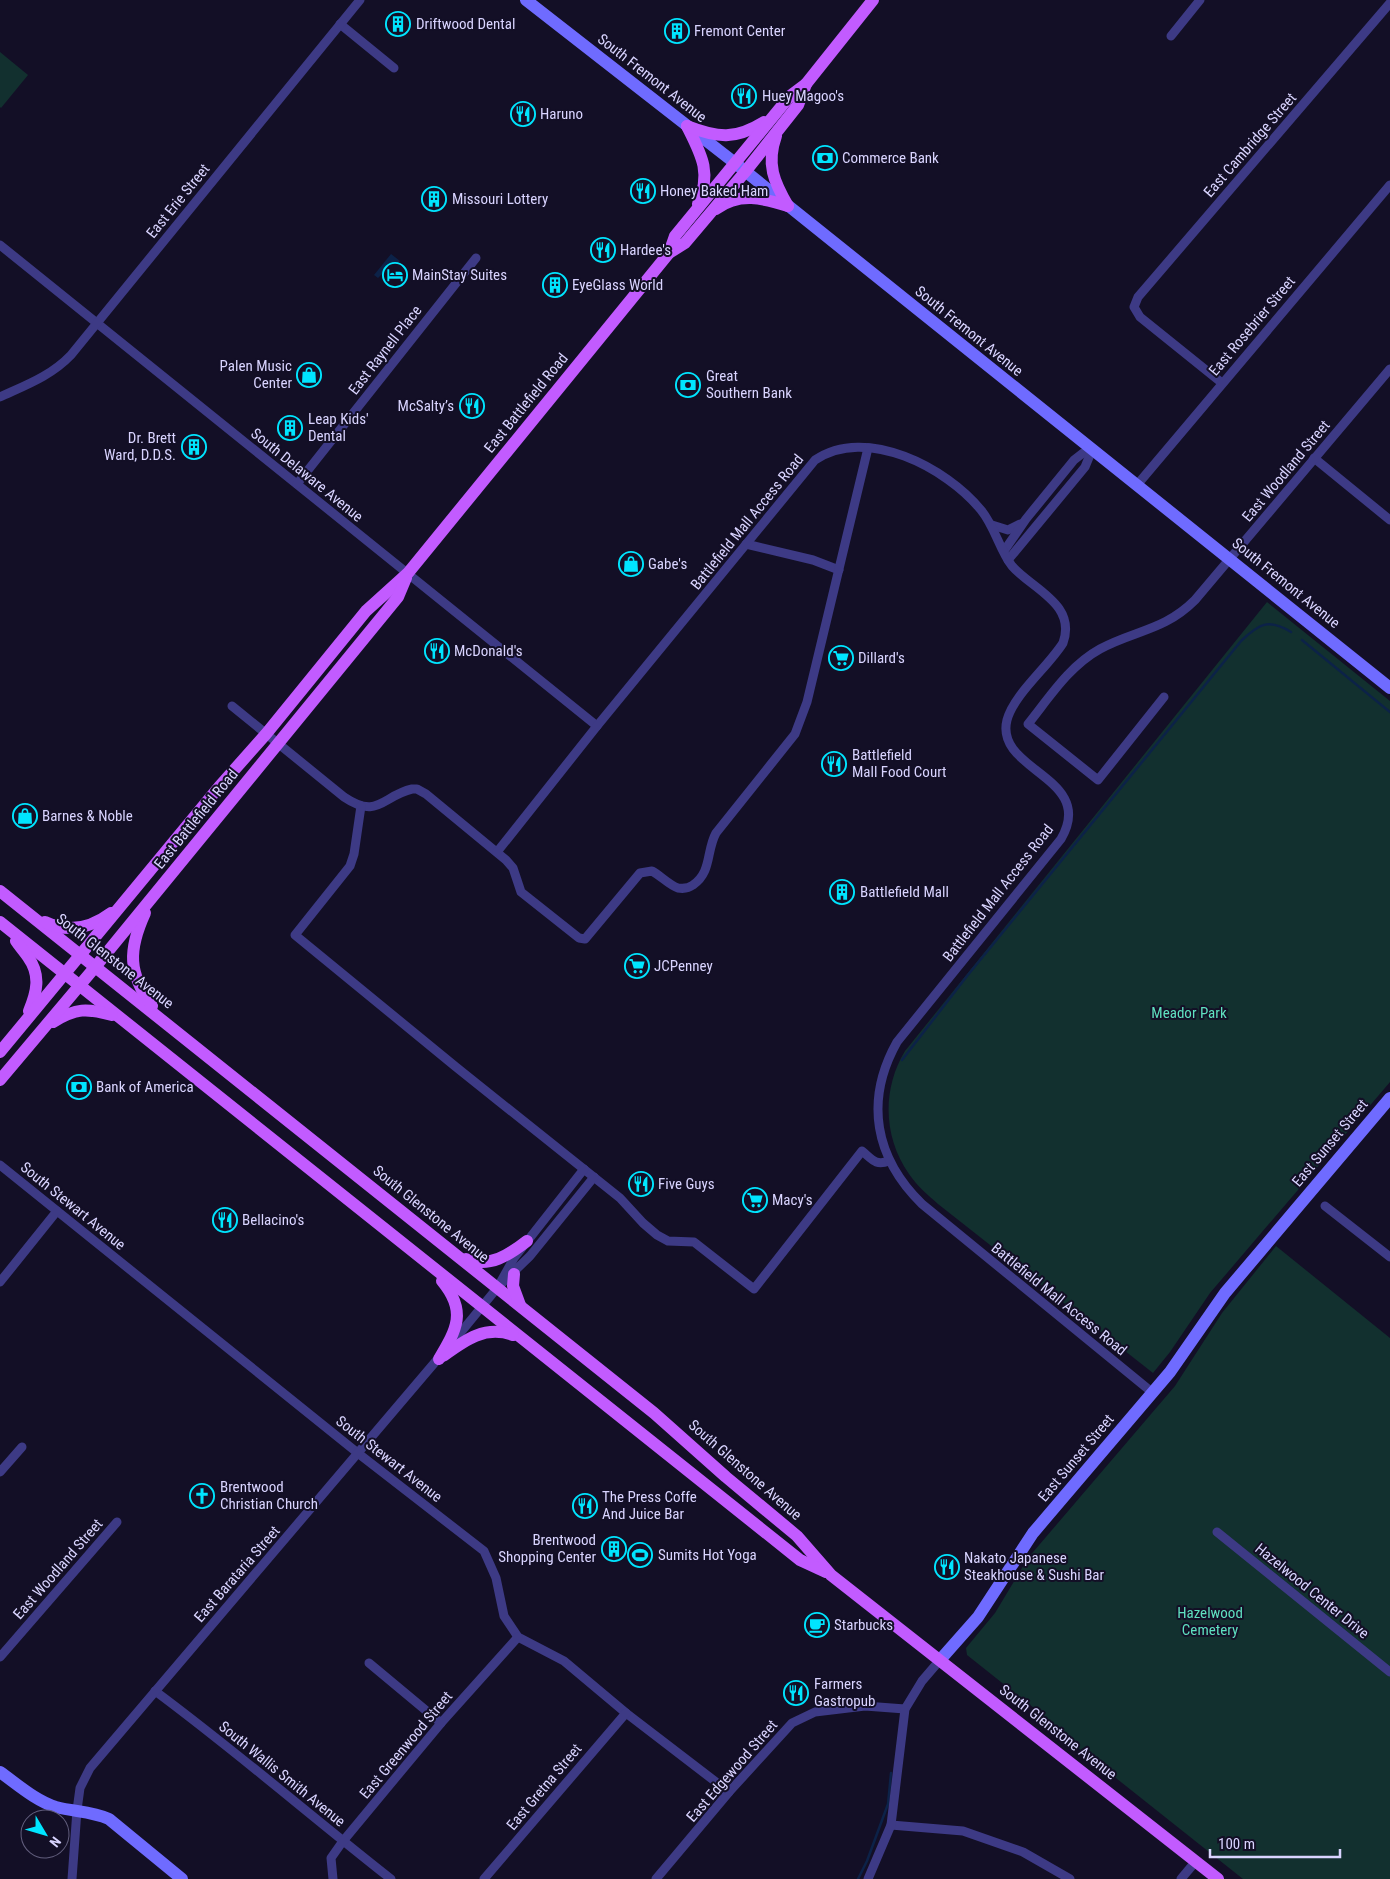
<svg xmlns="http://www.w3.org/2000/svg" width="1390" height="1879" font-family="'Roboto Condensed',sans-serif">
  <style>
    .green { fill: #12302f }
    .water { fill: #0c2248 }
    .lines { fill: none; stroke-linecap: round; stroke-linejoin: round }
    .stream { stroke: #0c2248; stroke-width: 2.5 }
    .street { stroke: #3d3a85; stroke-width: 9 }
    .secondary { stroke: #6f6bff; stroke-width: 12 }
    .primary { stroke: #c25bff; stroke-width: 12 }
    .labels { text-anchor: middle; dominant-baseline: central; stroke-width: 4; stroke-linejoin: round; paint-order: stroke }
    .poi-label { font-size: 15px; fill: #d9d4ff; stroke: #130f26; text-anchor: start }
    .street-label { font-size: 15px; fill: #d9d4ff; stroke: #130f26 }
    .park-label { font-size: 15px; fill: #5fe0c0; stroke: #130f26 }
  </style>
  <rect width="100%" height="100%" fill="#130f26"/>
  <g class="green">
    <path d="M0 52 28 75 1 108 0 107Z"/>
    <path d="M1267 602 1390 701V1082L1210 1293 1170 1352 1153 1373 938 1204C928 1195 917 1186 909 1174 883 1137 882 1089 905 1051Z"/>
    <path d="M1276 1246 1390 1338V1879H1243L1058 1732 1039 1712 967 1655 966 1648 995 1613 1028 1558 1175 1386 1222 1313Z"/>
  </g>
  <path class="water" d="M391 254 400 261 387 277 382 274 378 278 374 275Z"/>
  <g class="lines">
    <g class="stream">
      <path d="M1302 640 1390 712"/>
      <path d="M902 1060 967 976 1241 641C1259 624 1268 618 1291 632"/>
      <path d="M858 1879 867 1861 888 1804 891 1773"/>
    </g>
    <g class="street">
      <path d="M340 24 394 68"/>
      <path d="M1171 36 1200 0"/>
      <path d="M0 245 597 726"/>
      <path d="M1222 383 1140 317 1134 307 1138 297 1390 3"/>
      <path d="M0 397C26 385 51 376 71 355L360 0"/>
      <path d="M1314 458 1390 520"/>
      <path d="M297 484 476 258"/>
      <path d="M1137 485 1390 185"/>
      <path d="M992 525 1008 530 1020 524"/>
      <path d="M746 544 813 560 839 570"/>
      <path d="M1004 551 1026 519 1074 460 1083 453 1092 450"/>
      <path d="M1008 560 1085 467 1092 450"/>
      <path d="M1164 697 1098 780 1028 724C1049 698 1069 666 1100 649 1135 630 1164 631 1195 600L1390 369"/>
      <path d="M232 706 344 797C378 820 382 796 412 789H417L426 794 506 860 513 868 521 892 579 938 585 939 640 873 652 871C661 876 669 885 678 888 684 889 689 888 693 885 712 872 706 851 716 833L795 734 807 702 868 448"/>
      <path d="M361 806 354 854 350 866 295 935 456 1067 620 1198 643 1223 657 1235 668 1241 694 1242 754 1289 862 1151C872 1159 875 1166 889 1161"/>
      <path d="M497 852 597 726 815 460C866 425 947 468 981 510 995 527 1000 551 1012 566 1032 589 1077 604 1063 643 1048 667 1014 694 1007 720 994 771 1097 777 1061 839L897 1042C864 1101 875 1158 922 1204L1153 1393"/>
      <path d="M0 1165 359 1454 484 1551 496 1578 504 1616 518 1637 564 1661 626 1713 729 1792"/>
      <path d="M1325 1206 1390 1257"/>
      <path d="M0 1282 57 1211"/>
      <path d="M499 1285 514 1258 584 1169"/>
      <path d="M452 1343 498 1287 530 1256 594 1177"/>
      <path d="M0 1472 22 1447"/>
      <path d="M1217 1532 1390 1672"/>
      <path d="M0 1657 117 1522"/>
      <path d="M369 1663 441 1723"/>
      <path d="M155 1691C236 1751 312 1817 391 1879"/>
      <path d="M891 1825 963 1831 1023 1852 1070 1879"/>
      <path d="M72 1879 77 1810 80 1788 90 1768 442 1354"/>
      <path d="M333 1879 331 1858 343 1841 441 1723 518 1637"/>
      <path d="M484 1879 626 1713"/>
      <path d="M656 1879 729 1792 792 1723 815 1712 865 1706 905 1709"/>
      <path d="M868 1879 891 1825 905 1709 922 1681 940 1660"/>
      <path d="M1181 1879 1196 1861"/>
    </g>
    <g class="secondary">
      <path d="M526 0 735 163 1390 688"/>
      <path d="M940 1660 978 1617 1033 1533 1170 1372 1225 1293 1390 1098"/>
      <path d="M0 1772C17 1784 36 1801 56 1807 75 1812 91 1811 109 1819L182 1879"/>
    </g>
    <g class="primary">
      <path d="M687 126C701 154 712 172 698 204"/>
      <path d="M687 126C718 138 735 140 764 122"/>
      <path d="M776 136C766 164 774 182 788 206"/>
      <path d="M716 209C739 192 763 198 788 206"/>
      <path d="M669 253 675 236 790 96 806 84 873 0"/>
      <path d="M0 891 654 1413 726 1477 797 1536 831 1575 1218 1879"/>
      <path d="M145 913C128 950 128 973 152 1006"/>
      <path d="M0 922 800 1560 826 1572"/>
      <path d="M45 922C68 933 91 928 111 913"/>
      <path d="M16 941C20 947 24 951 28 957 41 975 37 992 29 1011"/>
      <path d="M53 1022C76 1008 87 1008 112 1015"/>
      <path d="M0 1052 219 787 266 734 366 611 408 573 669 253 685 243 745 172 798 105 806 84"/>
      <path d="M0 1080 96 966 398 597 406 578"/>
      <path d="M466 1259C490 1268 509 1255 527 1241"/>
      <path d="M514 1274 513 1286 520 1305"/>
      <path d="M443 1356C465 1340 485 1325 513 1335"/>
      <path d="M439 1359C457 1329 467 1311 442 1281"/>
    </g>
  </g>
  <defs>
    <symbol id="building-ring" viewBox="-11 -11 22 22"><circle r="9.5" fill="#130f26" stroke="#00e5ff" stroke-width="1.5"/><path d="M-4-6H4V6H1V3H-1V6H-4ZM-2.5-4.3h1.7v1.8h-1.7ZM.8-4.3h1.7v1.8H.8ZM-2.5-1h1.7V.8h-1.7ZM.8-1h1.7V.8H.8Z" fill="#00e5ff"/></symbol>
    <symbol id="restaurant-ring" viewBox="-11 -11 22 22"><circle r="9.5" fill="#130f26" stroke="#00e5ff" stroke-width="1.5"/><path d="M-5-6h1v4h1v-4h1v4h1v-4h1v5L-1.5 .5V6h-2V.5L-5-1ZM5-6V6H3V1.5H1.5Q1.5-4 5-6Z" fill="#00e5ff"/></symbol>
    <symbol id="bank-ring" viewBox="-11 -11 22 22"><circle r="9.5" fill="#130f26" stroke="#00e5ff" stroke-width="1.5"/><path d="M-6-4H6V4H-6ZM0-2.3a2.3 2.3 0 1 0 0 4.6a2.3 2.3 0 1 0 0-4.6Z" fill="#00e5ff"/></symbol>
    <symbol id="hotel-ring" viewBox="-11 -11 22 22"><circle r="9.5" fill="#130f26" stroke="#00e5ff" stroke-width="1.5"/><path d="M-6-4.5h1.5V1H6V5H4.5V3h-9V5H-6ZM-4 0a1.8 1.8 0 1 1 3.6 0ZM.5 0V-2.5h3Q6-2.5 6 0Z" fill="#00e5ff"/></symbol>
    <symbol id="shop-ring" viewBox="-11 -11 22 22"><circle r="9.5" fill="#130f26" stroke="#00e5ff" stroke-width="1.5"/><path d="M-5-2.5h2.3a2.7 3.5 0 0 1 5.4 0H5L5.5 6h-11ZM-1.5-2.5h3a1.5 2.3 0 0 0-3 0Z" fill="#00e5ff"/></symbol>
    <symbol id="supermarket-ring" viewBox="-11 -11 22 22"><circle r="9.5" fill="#130f26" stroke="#00e5ff" stroke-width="1.5"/><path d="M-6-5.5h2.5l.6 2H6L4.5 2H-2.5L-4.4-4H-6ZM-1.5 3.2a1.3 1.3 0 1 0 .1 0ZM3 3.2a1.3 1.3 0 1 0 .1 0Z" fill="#00e5ff"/></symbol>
    <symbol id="church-ring" viewBox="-11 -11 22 22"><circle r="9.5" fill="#130f26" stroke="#00e5ff" stroke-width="1.5"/><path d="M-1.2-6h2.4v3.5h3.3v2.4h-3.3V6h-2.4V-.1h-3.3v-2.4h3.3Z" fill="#00e5ff"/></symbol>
    <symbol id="stadium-ring" viewBox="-11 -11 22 22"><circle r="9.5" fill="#130f26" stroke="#00e5ff" stroke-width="1.5"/><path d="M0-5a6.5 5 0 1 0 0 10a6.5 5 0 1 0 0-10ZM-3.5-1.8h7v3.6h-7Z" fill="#00e5ff"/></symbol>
    <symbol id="cafe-ring" viewBox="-11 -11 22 22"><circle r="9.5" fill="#130f26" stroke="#00e5ff" stroke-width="1.5"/><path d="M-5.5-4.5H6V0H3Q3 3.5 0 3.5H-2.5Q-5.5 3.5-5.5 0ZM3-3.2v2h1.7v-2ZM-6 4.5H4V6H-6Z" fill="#00e5ff"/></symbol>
  </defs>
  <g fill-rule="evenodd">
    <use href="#building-ring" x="384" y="10" width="28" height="28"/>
    <use href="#building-ring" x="663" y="17" width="28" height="28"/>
    <use href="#restaurant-ring" x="730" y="82" width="28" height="28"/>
    <use href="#restaurant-ring" x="509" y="100" width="28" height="28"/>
    <use href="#bank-ring" x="811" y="144" width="28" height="28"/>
    <use href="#restaurant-ring" x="629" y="177" width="28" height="28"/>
    <use href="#building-ring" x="420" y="185" width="28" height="28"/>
    <use href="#restaurant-ring" x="589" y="236" width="28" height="28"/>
    <use href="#hotel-ring" x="381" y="261" width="28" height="28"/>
    <use href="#building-ring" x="541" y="271" width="28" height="28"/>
    <use href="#shop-ring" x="295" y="361" width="28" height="28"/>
    <use href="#bank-ring" x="674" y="371" width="28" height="28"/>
    <use href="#restaurant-ring" x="458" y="392" width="28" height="28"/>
    <use href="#building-ring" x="276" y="414" width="28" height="28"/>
    <use href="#building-ring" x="180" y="433" width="28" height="28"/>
    <use href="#shop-ring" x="617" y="550" width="28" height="28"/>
    <use href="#restaurant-ring" x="423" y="637" width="28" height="28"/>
    <use href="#supermarket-ring" x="827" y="644" width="28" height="28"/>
    <use href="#restaurant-ring" x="820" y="750" width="28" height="28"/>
    <use href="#shop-ring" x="11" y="802" width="28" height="28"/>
    <use href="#building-ring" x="828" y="878" width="28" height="28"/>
    <use href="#supermarket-ring" x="623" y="952" width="28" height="28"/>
    <use href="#bank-ring" x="65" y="1073" width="28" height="28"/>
    <use href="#restaurant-ring" x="627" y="1170" width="28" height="28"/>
    <use href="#supermarket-ring" x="741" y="1186" width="28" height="28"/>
    <use href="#restaurant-ring" x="211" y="1206" width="28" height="28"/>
    <use href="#church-ring" x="188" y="1482" width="28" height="28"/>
    <use href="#restaurant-ring" x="571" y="1492" width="28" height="28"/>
    <use href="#building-ring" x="600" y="1535" width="28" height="28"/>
    <use href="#stadium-ring" x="626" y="1541" width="28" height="28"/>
    <use href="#restaurant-ring" x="933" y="1553" width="28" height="28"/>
    <use href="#cafe-ring" x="803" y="1611" width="28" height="28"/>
    <use href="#restaurant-ring" x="782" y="1679" width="28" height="28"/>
  </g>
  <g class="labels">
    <g class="poi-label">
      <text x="416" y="24">Driftwood Dental</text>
      <text x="694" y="31">Fremont Center</text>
      <text x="762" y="96">Huey Magoo's</text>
      <text x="540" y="114">Haruno</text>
      <text x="842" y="158">Commerce Bank</text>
      <text x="660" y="191">Honey Baked Ham</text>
      <text x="452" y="199">Missouri Lottery</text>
      <text x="620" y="250">Hardee's</text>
      <text x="412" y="275">MainStay Suites</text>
      <text x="572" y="285">EyeGlass World</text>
      <text x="292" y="366" text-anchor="end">Palen Music<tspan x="292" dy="17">Center</tspan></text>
      <text x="706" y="376">Great<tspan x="706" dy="17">Southern Bank</tspan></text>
      <text x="454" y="406" text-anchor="end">McSalty’s</text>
      <text x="308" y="419">Leap Kids'<tspan x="308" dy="17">Dental</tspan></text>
      <text x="176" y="438" text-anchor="end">Dr. Brett<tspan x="176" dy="17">Ward, D.D.S.</tspan></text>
      <text x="648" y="564">Gabe's</text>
      <text x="454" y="651">McDonald's</text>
      <text x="858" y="658">Dillard's</text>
      <text x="852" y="755">Battlefield<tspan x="852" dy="17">Mall Food Court</tspan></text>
      <text x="42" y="816">Barnes &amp; Noble</text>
      <text x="860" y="892">Battlefield Mall</text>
      <text x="654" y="966">JCPenney</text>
      <text x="96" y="1087">Bank of America</text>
      <text x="658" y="1184">Five Guys</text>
      <text x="772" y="1200">Macy's</text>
      <text x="242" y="1220">Bellacino's</text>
      <text x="220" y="1487">Brentwood<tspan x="220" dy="17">Christian Church</tspan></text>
      <text x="602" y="1497">The Press Coffe<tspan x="602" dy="17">And Juice Bar</tspan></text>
      <text x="596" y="1540" text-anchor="end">Brentwood<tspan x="596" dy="17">Shopping Center</tspan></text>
      <text x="658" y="1555">Sumits Hot Yoga</text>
      <text x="964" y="1558">Nakato Japanese<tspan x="964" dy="17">Steakhouse &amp; Sushi Bar</tspan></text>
      <text x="834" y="1625">Starbucks</text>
      <text x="814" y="1684">Farmers<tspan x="814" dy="17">Gastropub</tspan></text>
    </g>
    <g class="street-label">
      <text transform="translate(652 78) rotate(38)">South Fremont Avenue</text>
      <text transform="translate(1250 145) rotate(-49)">East Cambridge Street</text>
      <text transform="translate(178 201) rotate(-51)">East Erie Street</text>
      <text transform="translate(1252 326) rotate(-50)">East Rosebrier Street</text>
      <text transform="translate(969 331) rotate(39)">South Fremont Avenue</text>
      <text transform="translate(385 350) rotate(-52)">East Raynell Place</text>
      <text transform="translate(526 403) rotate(-51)">East Battlefield Road</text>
      <text transform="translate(1286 471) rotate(-50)">East Woodland Street</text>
      <text transform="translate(307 475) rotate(39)">South Delaware Avenue</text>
      <text transform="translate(747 522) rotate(-51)">Battlefield Mall Access Road</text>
      <text transform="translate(1286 583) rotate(39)">South Fremont Avenue</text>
      <text transform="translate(196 819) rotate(-51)">East Battlefield Road</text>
      <text transform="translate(998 893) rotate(-52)">Battlefield Mall Access Road</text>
      <text transform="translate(115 961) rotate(38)">South Glenstone Avenue</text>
      <text transform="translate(1330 1143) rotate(-50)">East Sunset Street</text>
      <text transform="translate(73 1206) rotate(39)">South Stewart Avenue</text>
      <text transform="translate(431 1214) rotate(39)">South Glenstone Avenue</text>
      <text transform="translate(1059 1299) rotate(39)">Battlefield Mall Access Road</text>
      <text transform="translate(1076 1458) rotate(-50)">East Sunset Street</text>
      <text transform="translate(389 1459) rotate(38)">South Stewart Avenue</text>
      <text transform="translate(745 1470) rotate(41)">South Glenstone Avenue</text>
      <text transform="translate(58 1569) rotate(-49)">East Woodland Street</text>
      <text transform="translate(237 1574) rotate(-49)">East Barataria Street</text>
      <text transform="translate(1312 1591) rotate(39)">Hazelwood Center Drive</text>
      <text transform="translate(1058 1732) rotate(38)">South Glenstone Avenue</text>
      <text transform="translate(406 1745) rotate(-50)">East Greenwood Street</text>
      <text transform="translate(732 1771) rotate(-49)">East Edgewood Street</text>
      <text transform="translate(282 1774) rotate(39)">South Wallis Smith Avenue</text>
      <text transform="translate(544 1787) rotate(-50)">East Gretna Street</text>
    </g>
    <g class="park-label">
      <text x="1189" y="1013">Meador Park</text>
      <text x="1210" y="1613">Hazelwood<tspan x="1210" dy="17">Cemetery</tspan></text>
    </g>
  </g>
  <g transform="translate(45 1834) rotate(128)"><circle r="24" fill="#130f26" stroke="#625e7d"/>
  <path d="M0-4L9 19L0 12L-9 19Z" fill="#00e5ff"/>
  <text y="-8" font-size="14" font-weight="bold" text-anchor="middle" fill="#d9d4ff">N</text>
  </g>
  <path d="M1210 1849v8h130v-8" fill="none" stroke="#d9d4ff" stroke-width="2.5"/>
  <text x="1218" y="1849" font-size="15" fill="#d9d4ff" stroke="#130f26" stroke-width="4" paint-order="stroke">100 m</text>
</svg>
